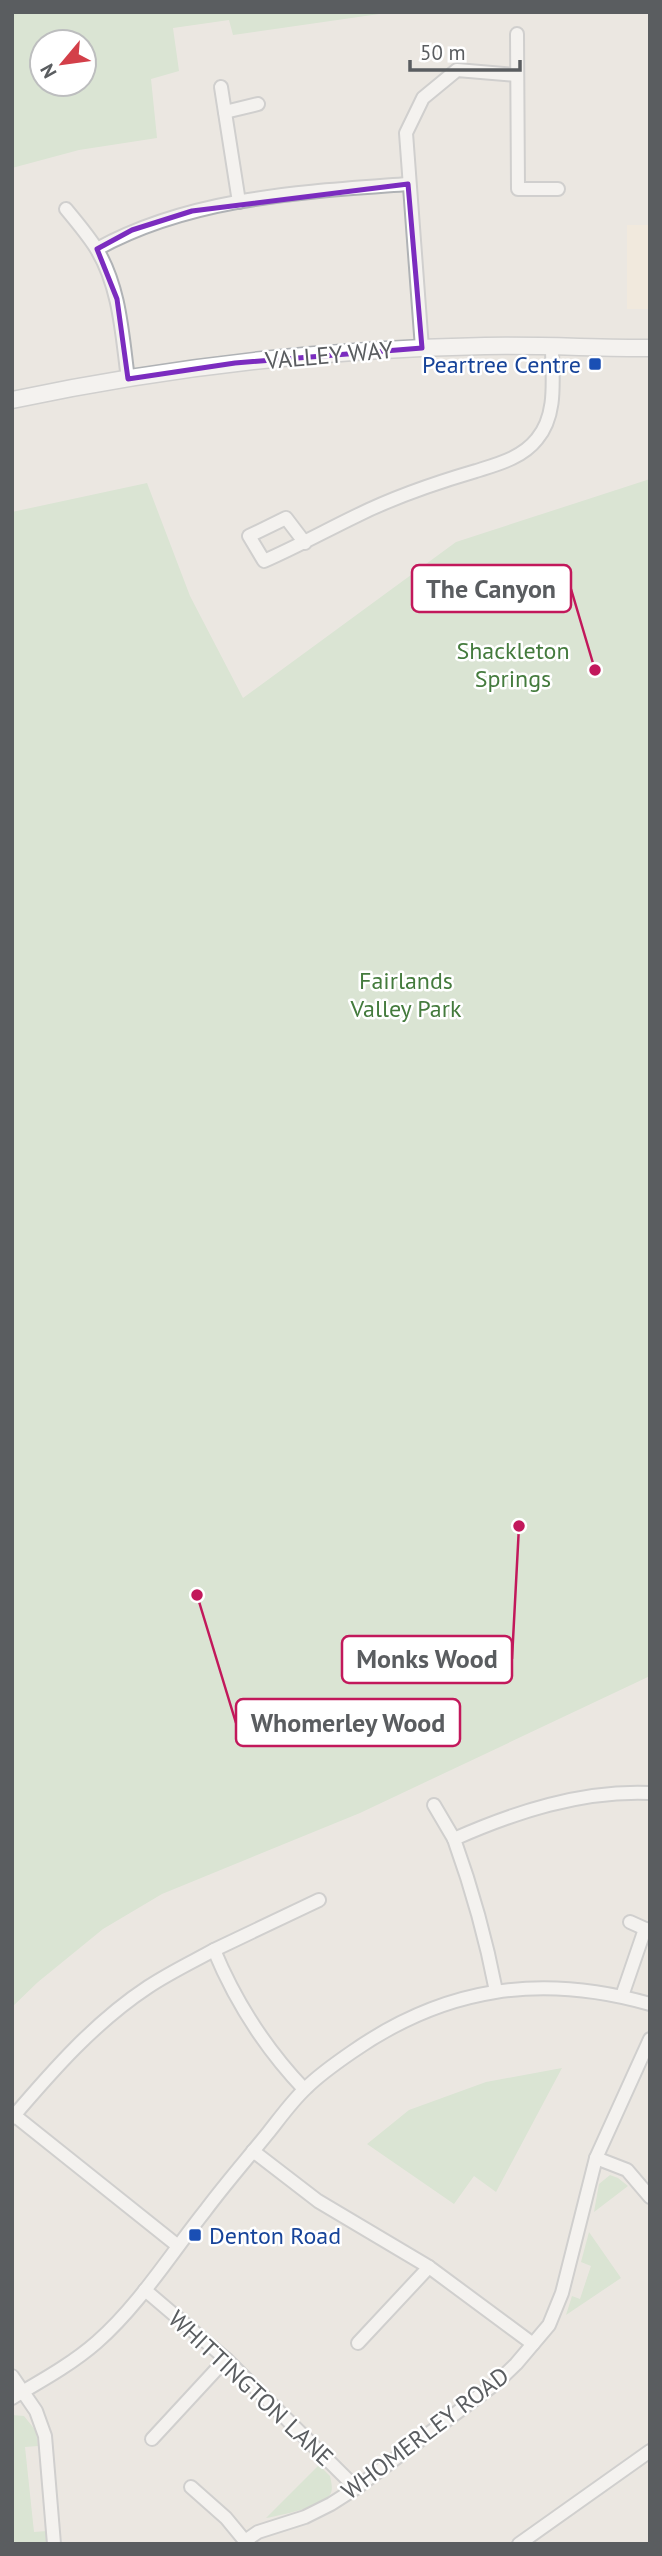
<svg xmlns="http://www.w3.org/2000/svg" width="662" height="2556" font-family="'PT Sans',sans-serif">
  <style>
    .commercial { fill: #f9ecd8 }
    .green { fill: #c5e0c0; fill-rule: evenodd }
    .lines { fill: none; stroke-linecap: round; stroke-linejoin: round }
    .minor-casing { stroke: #afb2b5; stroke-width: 16 }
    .tertiary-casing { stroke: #afb2b5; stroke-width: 19 }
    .minor { stroke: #fff; stroke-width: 12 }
    .tertiary { stroke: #fff; stroke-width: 16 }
    .marked { fill: none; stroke: #7b2cbf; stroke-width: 5; stroke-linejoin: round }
    .transit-dot { fill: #1a4fb4; stroke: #fff; stroke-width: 2.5 }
    .labels { text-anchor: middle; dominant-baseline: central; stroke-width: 5; stroke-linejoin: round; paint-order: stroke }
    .street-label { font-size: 24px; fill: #5a5d60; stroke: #fff }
    .transit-label { font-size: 24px; fill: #164399; stroke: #fff; text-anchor: end }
    .park-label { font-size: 24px; fill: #447b3d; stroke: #fff }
    .leader { fill: none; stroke: #c2185b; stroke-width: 2.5 }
    .callout-dot { fill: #c2185b; stroke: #fff; stroke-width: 2.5 }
    .callout { fill: #fff; stroke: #c2185b; stroke-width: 2.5 }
    .callout-label { font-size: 26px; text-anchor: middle; font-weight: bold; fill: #5a5d60 }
  </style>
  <rect width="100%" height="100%" fill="#ebe7e1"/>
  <rect class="commercial" x="627" y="225" width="23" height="84"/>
  <g class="green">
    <path d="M12 12H393L233 35 229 20 173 28 179 71 151 79 157 138 79 150 12 168ZM42 42H84V84H42Z"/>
    <path d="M650 479V1676L360 1813 162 1894 103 1929 38 1982 12 2007V512L147 483 190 596 243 698 456 542Z"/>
    <path d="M562 2068 496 2192 474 2176 454 2204 367 2144 409 2110 486 2082Z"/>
    <path d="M610 2175 618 2178 628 2186 594 2212 599 2184Z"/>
    <path d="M589 2232 621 2278 566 2315 572 2296 580 2299 591 2266 581 2262Z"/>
    <path d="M12 2415 24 2416 36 2431 38 2446 25 2447 34 2532 47 2531 49 2544H12Z"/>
    <path d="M319 2465 330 2476C331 2481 333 2488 331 2493 324 2507 281 2515 266 2518Z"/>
  </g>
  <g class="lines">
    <defs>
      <g id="minor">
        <path d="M517 34 518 189H558"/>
        <path d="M221 87 239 202"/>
        <path d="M225 112 258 104"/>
        <path d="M66 209C76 221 87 234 96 248 120 287 122 334 128 379"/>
        <path d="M97 249C191 197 303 192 408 184"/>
        <path d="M422 348 406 133 423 98 457 70 516 75"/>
        <path d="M305 543 286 518 249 536 264 561C296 547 325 531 356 516 394 497 435 483 476 471 498 464 522 458 537 439 558 414 552 377 552 346"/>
        <path d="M434 1805 454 1839"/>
        <path d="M630 1922 650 1931"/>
        <path d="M496 1991C486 1939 472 1889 454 1839 515 1812 582 1790 650 1793"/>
        <path d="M622 1996 645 1929"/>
        <path d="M304 2089C264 2047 236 2003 214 1950L319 1900"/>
        <path d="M14 2115 178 2246"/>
        <path d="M12 2118C53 2070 95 2022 148 1987 169 1973 192 1962 214 1950"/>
        <path d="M253 2151 318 2201 429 2267 533 2344"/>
        <path d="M596 2158 627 2170 650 2197"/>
        <path d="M145 2290 226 2359 356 2488"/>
        <path d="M358 2343 429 2267"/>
        <path d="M12 2376 36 2411 45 2436 54 2544"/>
        <path d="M12 2398C41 2381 72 2364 97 2342 139 2305 170 2255 205 2211 225 2184 247 2159 268 2133 280 2118 292 2101 306 2088 320 2074 336 2063 352 2052 445 1987 541 1973 650 2004"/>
        <path d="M152 2439 226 2359"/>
        <path d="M191 2487 226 2518 245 2541 258 2532 305 2517 331 2504 356 2488 495 2384 516 2364 549 2325 562 2293 596 2158 650 2039"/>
        <path d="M519 2544 650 2451"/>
      </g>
      <path id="tertiary" d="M12 400C167 367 327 349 485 346 540 345 595 348 650 348"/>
    </defs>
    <use href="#minor" class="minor-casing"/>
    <use href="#tertiary" class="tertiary-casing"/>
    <use href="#minor" class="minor"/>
    <use href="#tertiary" class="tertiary"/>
  </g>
  <path d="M0 0H662V2556H0ZM408 184 422 348 235 363 128 379 117 299 97 249 132 230 192 211Z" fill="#ebe7e1" fill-opacity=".55" fill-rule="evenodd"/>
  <path class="marked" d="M408 184 422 348 235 363 128 379 117 299 97 249 132 230 192 211Z"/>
  <g class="transit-dot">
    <rect x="588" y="357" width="14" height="14" rx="3.5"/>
    <rect x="188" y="2228" width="14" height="14" rx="3.5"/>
  </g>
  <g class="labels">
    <g class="street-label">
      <text transform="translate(329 355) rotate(-5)">VALLEY WAY</text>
      <text transform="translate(251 2388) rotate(43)">WHITTINGTON LANE</text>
      <text transform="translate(425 2433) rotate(-37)">WHOMERLEY ROAD</text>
    </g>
    <g class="transit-label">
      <text x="581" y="364">Peartree Centre</text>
      <text x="209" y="2235" text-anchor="start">Denton Road</text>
    </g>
    <g class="park-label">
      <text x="513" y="650">Shackleton<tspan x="513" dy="28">Springs</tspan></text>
      <text x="406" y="980">Fairlands<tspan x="406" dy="28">Valley Park</tspan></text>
    </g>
  </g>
  <path class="leader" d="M595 670L571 589M519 1526L512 1659M197 1595L236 1723"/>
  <g class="callout-dot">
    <circle cx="595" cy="670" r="7"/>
    <circle cx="519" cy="1526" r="7"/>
    <circle cx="197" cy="1595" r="7"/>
  </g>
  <g class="callout">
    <rect x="412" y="565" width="159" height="47" rx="7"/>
    <rect x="342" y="1636" width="170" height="47" rx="7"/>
    <rect x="236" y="1699" width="224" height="47" rx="7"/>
  </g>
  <g class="callout-label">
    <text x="491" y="598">The Canyon</text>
    <text x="427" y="1668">Monks Wood</text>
    <text x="348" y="1732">Whomerley Wood</text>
  </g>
  <rect width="662" height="2556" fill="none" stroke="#5a5d60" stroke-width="28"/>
  <g transform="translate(63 63) rotate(241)"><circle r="33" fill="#ffffff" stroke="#bdbebf" stroke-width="2"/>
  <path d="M0-5L12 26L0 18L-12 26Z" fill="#d33f49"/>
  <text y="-10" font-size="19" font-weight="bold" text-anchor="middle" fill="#5a5d60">N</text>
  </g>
  <path d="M410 60v10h110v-10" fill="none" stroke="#5a5d60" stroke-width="3.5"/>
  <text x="420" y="60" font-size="21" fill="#5a5d60" stroke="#ffffff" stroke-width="5" paint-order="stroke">50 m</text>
</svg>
